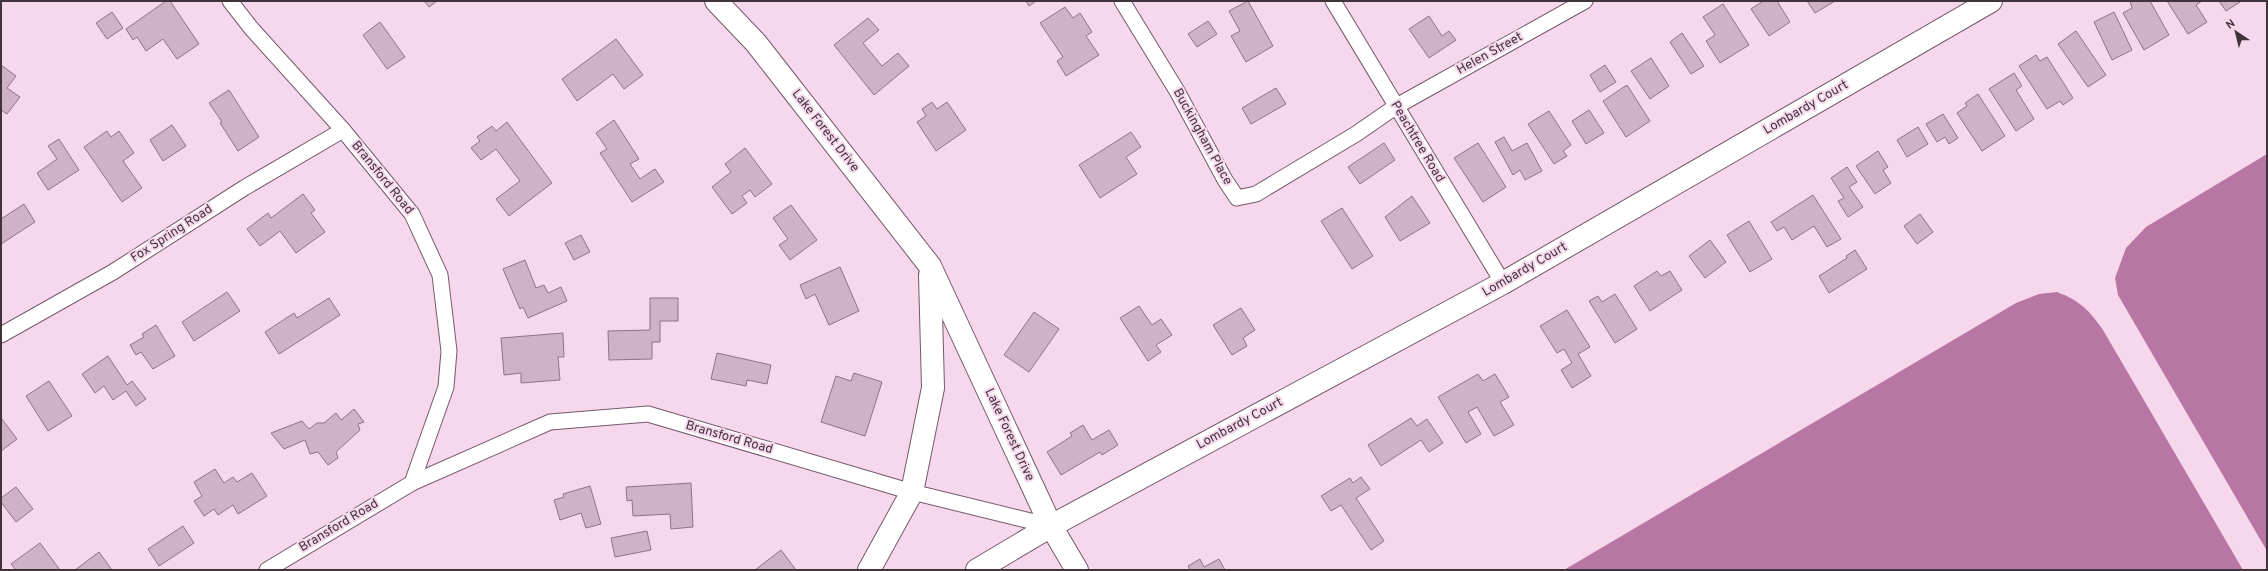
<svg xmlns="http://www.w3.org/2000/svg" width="2268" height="571" font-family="Overpass,sans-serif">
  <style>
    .water { fill: #b876a4 }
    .building { fill: #d0b2c6; stroke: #8f7385 }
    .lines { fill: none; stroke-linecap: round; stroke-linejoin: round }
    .street-casing { stroke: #74596b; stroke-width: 17 }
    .secondary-casing { stroke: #74596b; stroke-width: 24 }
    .street { stroke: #fff; stroke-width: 15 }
    .secondary { stroke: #fff; stroke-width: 22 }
    .labels { text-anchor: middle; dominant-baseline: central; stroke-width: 4; stroke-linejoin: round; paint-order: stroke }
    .street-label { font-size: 13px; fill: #40343c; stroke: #f6d7eb }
  </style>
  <rect width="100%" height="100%" fill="#f6d7eb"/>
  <g class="water">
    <path d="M2267 154V551L2118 295 2115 278 2126 248 2146 227Z"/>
    <path d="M2057 292C2080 301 2088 309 2103 330L2243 570H1564L2016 303 2039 294Z"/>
  </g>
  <g class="building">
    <path d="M166 1H170L199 44 177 59 163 39 146 51 137 37 133 40 126 29Z"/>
    <path d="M424 1H437L429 7Z"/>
    <path d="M1026 1H1036L1029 6Z"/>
    <path d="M1248 1 1273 46 1246 62 1231 36 1240 31 1229 11Z"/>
    <path d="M1763 1H1777L1790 22 1769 36 1751 9Z"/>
    <path d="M1807 1H1835L1815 13Z"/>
    <path d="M2150 1 2169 35 2144 50 2123 13 2132 8 2130 1Z"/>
    <path d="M2167 1H2202L2196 5 2207 22 2188 34Z"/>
    <path d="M2219 1H2240V2L2226 11Z"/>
    <path d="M1723 4 1749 45 1720 63 1706 41 1715 35 1703 17Z"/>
    <path d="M1065 7 1073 18 1080 13 1092 32 1086 36 1099 55 1066 76 1057 61 1063 57 1040 23Z"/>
    <path d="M112 12 123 28 107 39 96 23Z"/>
    <path d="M2114 12 2132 50 2112 60 2094 22Z"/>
    <path d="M1429 16 1442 36 1449 31 1456 40 1429 58 1409 29Z"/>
    <path d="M868 18 879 30 863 43 882 66 898 53 909 66 874 95 834 45Z"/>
    <path d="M1208 21 1217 34 1197 47 1188 34Z"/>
    <path d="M380 22 405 57 387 69 363 35Z"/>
    <path d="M2076 31 2106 75 2088 87 2058 44Z"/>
    <path d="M1682 33 1704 66 1691 74 1670 42Z"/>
    <path d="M616 39 643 75 624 89 613 74 577 101 562 79Z"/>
    <path d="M2036 55 2040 61 2047 57 2073 98 2063 105 2060 101 2047 109 2019 66Z"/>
    <path d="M1651 58 1669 86 1650 99 1631 71Z"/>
    <path d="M1 65 16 76 7 88 20 97 7 114 1 110Z"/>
    <path d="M1605 65 1616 82 1600 92 1590 75Z"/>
    <path d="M2014 73 2022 86 2016 90 2034 119 2016 131 1989 89Z"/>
    <path d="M1627 85 1650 121 1626 137 1603 101Z"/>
    <path d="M1276 88 1286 104 1251 124 1242 108Z"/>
    <path d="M229 90 259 137 238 151 220 123 222 122 209 103Z"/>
    <path d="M1978 94 2005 136 1982 151 1957 113 1967 106 1965 103Z"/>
    <path d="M932 102 937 109 947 102 966 130 936 151 917 122 926 116 922 109Z"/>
    <path d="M1589 110 1604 133 1586 144 1572 121Z"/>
    <path d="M1549 111 1571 145 1563 151 1567 156 1554 164 1528 124Z"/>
    <path d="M1943 114 1958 138 1949 144 1945 137 1937 142 1926 124Z"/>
    <path d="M614 120 639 159 630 164 640 179 655 169 664 182 632 202 600 153 607 149 596 133Z"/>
    <path d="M507 122 552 183 509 216 496 199 520 181 496 149 481 160 471 148 480 141 477 137 492 126 496 131Z"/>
    <path d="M172 125 186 146 163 161 150 140Z"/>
    <path d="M1918 127 1928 144 1907 157 1897 140Z"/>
    <path d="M107 131 111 137 119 131 134 153 123 161 142 188 122 202 84 147Z"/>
    <path d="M1131 132 1141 147 1126 157 1137 174 1100 198 1079 165Z"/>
    <path d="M1504 137 1512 151 1527 143 1542 171 1525 180 1520 170 1513 175 1495 142Z"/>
    <path d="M59 139 79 170 48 190 37 173 57 159 48 146Z"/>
    <path d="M1384 143 1395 160 1360 184 1348 167Z"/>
    <path d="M1478 143 1506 187 1483 202 1454 158Z"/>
    <path d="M745 148 772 184 755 197 750 190 742 196 747 203 732 214 712 187 731 172 725 164Z"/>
    <path d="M1878 151 1888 167 1883 170 1891 183 1875 194 1856 166Z"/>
    <path d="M1847 167 1857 182 1849 187 1863 207 1848 217 1838 201 1844 198 1831 178Z"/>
    <path d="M303 194 315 210 311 213 325 232 296 253 280 231 260 246 247 229 268 213 271 218Z"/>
    <path d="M1813 195 1841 239 1827 247 1814 226 1792 240 1784 227 1777 231 1771 222Z"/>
    <path d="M1412 196 1430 223 1400 241 1385 217Z"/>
    <path d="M24 204 35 222 1 244V219Z"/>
    <path d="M791 205 817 240 790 260 779 245 788 239 773 218Z"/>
    <path d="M1342 208 1373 256 1352 269 1321 221Z"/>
    <path d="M1920 214 1933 232 1917 244 1904 226Z"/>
    <path d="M1749 221 1772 259 1750 272 1727 235Z"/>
    <path d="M581 235 590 252 574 260 565 243Z"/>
    <path d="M1710 240 1726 262 1705 278 1689 256Z"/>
    <path d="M1855 250 1867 269 1829 293 1819 276 1847 258 1846 256Z"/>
    <path d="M525 260 536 288 544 285 548 293 561 287 567 301 528 318 523 307 520 309 503 269Z"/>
    <path d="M840 267 859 311 829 325 815 294 806 299 800 285Z"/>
    <path d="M1657 271 1661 276 1670 271 1682 290 1650 311 1634 286Z"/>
    <path d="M227 292 240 311 194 341 182 322Z"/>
    <path d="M1615 294 1637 329 1615 343 1589 301 1598 296 1602 302Z"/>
    <path d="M329 298 340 315 279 354 265 332 294 313 297 318Z"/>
    <path d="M650 298H678V321H660V342H652V359L609 360 608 331 650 330Z"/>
    <path d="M1139 306 1152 325 1161 319 1172 335 1156 345 1161 352 1148 361 1120 318Z"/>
    <path d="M1241 308 1255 330 1243 338 1247 346 1232 355 1213 325Z"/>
    <path d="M1567 310 1590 347 1578 354 1591 376 1572 388 1561 370 1572 363 1564 349 1557 353 1540 326Z"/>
    <path d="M1034 312 1059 329 1029 372 1004 355Z"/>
    <path d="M156 325 175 356 153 369 141 352 136 355 130 345 144 337 142 334Z"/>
    <path d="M563 333 564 357H558L560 380 521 383V373L504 375 501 338Z"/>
    <path d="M717 353 771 365 767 384 747 380 746 386 711 379Z"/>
    <path d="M108 356 127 385 132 381 146 399 136 406 126 391 113 400 104 386 95 393 82 374Z"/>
    <path d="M854 373 882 382 865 436 821 422 836 376 851 381Z"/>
    <path d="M1478 374 1483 381 1495 374 1509 397 1500 402 1514 425 1494 436 1477 407 1468 412 1481 434 1466 443 1438 397Z"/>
    <path d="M49 381 72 416 48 431 26 396Z"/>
    <path d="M354 409 364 422 358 424 360 430 336 452 338 458 328 465 318 452 310 454 305 440 284 449 271 433 302 421 309 429 317 423H324L336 413 341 420Z"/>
    <path d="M1 418 17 439 1 451Z"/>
    <path d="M1411 418 1417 426 1427 419 1443 443 1429 452 1421 440 1381 466 1368 445Z"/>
    <path d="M1083 425 1092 440 1109 430 1118 445 1102 455 1100 452 1061 475 1047 452 1072 436 1070 433Z"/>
    <path d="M215 469 224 483 233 477 237 482 252 473 267 496 238 514 233 505 218 515 214 509 204 516 194 501 202 496 194 482Z"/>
    <path d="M1361 477 1370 489 1356 498 1384 541 1371 550 1341 505 1331 511 1321 496 1350 478 1353 483Z"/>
    <path d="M691 483 693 527 671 529 670 514 633 516 632 500 627 501 626 487Z"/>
    <path d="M590 486 601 524 586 528 581 513 560 520 554 500 564 497 563 494Z"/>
    <path d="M16 487 33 509 16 522 1 502V498Z"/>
    <path d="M183 526 194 543 159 566 148 549Z"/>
    <path d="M647 531 651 550 615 557 611 538Z"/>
    <path d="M40 543 60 570H16L11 564Z"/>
    <path d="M781 550 796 570H755Z"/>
    <path d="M99 552 112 570H75Z"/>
    <path d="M1200 559 1204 567 1219 559 1225 570H1190L1188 566Z"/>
  </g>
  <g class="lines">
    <defs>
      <g id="street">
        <path d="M230 1 251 28 343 130 412 214 440 275 449 351 446 387 412 483 267 570"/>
        <path d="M1122 1 1177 91 1225 180 1237 198 1256 194 1356 134 1395 107 1585 1"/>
        <path d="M1333 1 1503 283"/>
        <path d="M1 335 113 272 244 188 343 130"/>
        <path d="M412 483 550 422 648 414 912 492 1051 526"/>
      </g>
      <g id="secondary">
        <path d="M716 1 756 43 930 266 1051 526 1077 570"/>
        <path d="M869 570 912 492 933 388 930 275"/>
        <path d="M977 570 1051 526 1503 283 1991 1"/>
      </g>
    </defs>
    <use href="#street" class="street-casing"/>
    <use href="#secondary" class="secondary-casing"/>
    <use href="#street" class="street"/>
    <use href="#secondary" class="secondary"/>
  </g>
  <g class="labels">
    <g class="street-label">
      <text transform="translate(1490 54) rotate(-29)">Helen Street</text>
      <text transform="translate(1806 108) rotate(-30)">Lombardy Court</text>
      <text transform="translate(825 131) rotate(52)">Lake Forest Drive</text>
      <text transform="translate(1202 137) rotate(61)">Buckingham Place</text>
      <text transform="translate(1417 142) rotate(59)">Peachtree Road</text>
      <text transform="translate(382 178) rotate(51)">Bransford Road</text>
      <text transform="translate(172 234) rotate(-33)">Fox Spring Road</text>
      <text transform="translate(1525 270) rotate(-30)">Lombardy Court</text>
      <text transform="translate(1240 424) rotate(-28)">Lombardy Court</text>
      <text transform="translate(1009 435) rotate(65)">Lake Forest Drive</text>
      <text transform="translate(729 438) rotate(16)">Bransford Road</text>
      <text transform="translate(339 526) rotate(-31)">Bransford Road</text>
    </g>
  </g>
  <rect width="2268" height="571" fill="none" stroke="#40343c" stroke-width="4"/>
  <g transform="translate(2236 32) rotate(325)" stroke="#f6d7eb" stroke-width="3" paint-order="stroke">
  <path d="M0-3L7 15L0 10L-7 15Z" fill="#40343c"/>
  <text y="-6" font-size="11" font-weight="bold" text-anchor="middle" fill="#40343c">N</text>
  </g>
</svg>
